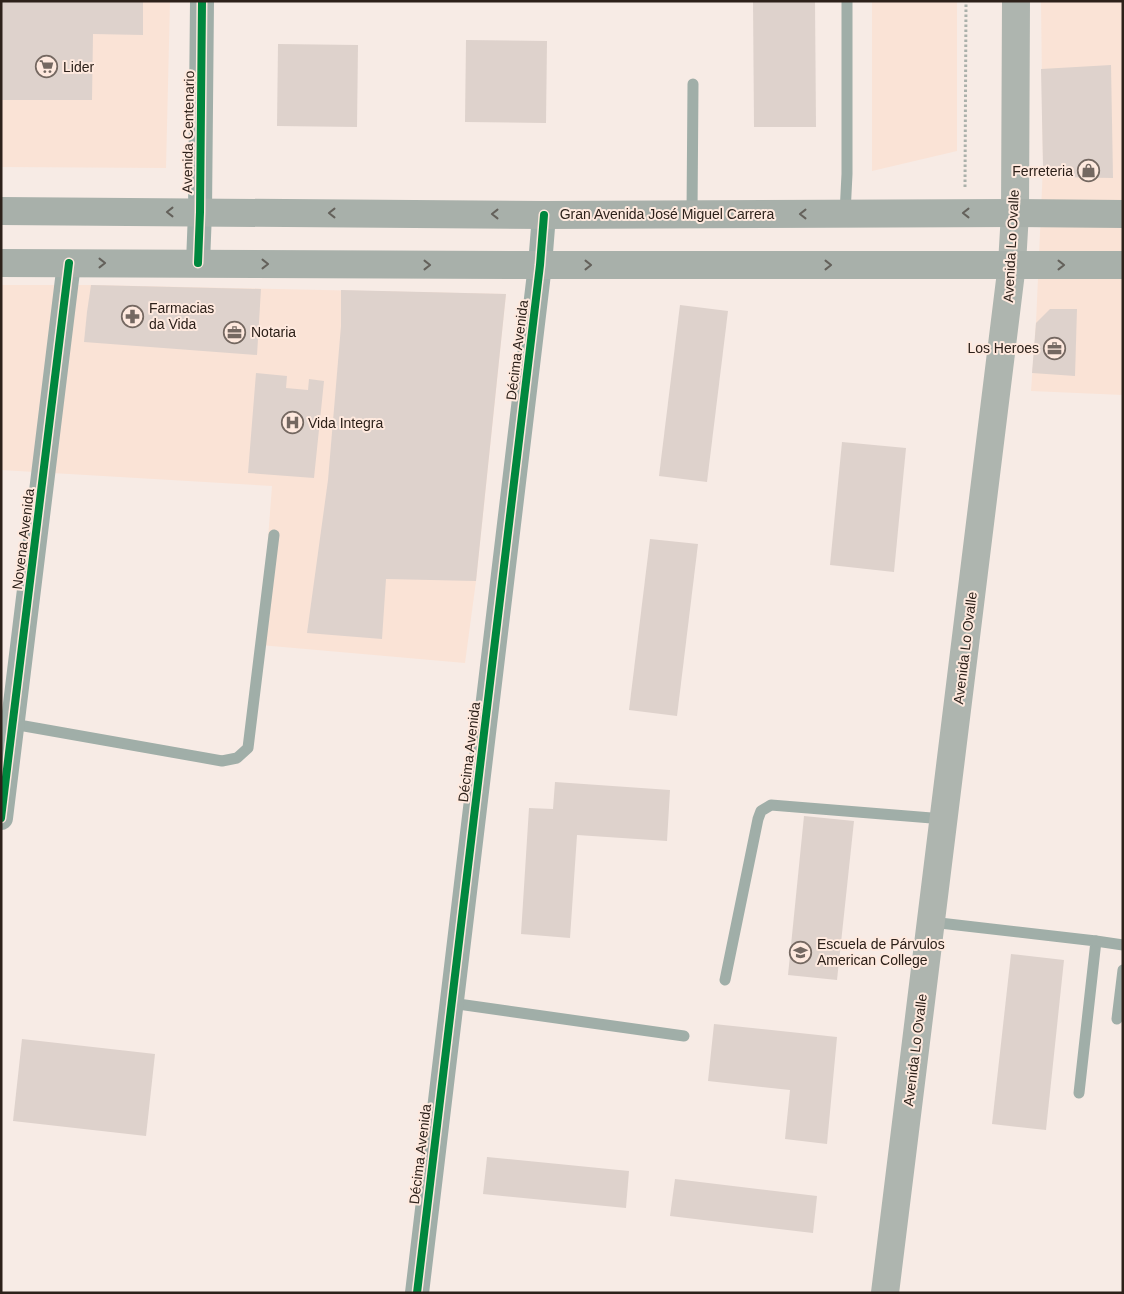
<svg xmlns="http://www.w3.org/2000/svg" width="1124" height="1294" font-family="Arial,sans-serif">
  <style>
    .built { fill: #fae3d6 }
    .building { fill: #ded2cc }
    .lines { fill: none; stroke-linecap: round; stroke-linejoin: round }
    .path { stroke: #aab0aa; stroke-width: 3; stroke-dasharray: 2.5 2.5; stroke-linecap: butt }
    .lane { stroke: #a0aea8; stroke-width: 11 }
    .street { stroke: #a0aea8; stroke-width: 24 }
    .secondary { stroke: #aeb5af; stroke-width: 28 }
    .primary { stroke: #a8b0aa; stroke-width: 28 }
    .cycleway-casing { stroke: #fee9de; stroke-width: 11 }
    .cycleway { stroke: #00873e; stroke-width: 8 }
    .oneway { stroke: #64615b }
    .labels { text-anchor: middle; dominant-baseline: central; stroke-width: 4; stroke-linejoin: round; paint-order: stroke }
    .poi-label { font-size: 14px; fill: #2d211a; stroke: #fee9de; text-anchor: start }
    .street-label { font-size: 14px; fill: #2d211a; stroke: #fee9de }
  </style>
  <rect width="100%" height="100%" fill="#f7ebe5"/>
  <g class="built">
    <path d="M1 1H170L166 168 1 167Z"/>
    <path d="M872 1H957V151L872 171Z"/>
    <path d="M1041 1H1123V395L1031 391 1036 323 1043 166Z"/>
    <path d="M1 285H91L506 294 476 581 465 663 260 645 272 486 1 470Z"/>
  </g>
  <g class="building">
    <path d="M1 1H143V35L93 34 92 100H1Z"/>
    <path d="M753 1H815L816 127H754Z"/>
    <path d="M466 40 547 41 546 123 465 122Z"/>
    <path d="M278 44 358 45 357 127 277 126Z"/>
    <path d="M1111 65 1113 178 1052 177 1043 166 1041 69Z"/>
    <path d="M91 285 261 289 257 355 84 342 87 312Z"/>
    <path d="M341 290 506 294 476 581 386 579 382 639 307 633 328 480 341 326Z"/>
    <path d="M680 305 728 311 707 482 659 476Z"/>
    <path d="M1050 309H1077L1075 376 1032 373 1036 323Z"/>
    <path d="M256 373 287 376 286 388 308 390 309 379 324 381 314 478 248 473Z"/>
    <path d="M842 442 906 448 894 572 830 565Z"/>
    <path d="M650 539 698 544 677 716 629 710Z"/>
    <path d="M555 782 670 790 667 841 577 835 570 938 521 934 529 808 553 809Z"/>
    <path d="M804 816 854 821 837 980 788 975Z"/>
    <path d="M1011 954 1064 960 1046 1130 992 1124Z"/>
    <path d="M714 1024 837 1037 827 1144 785 1139 790 1090 708 1081Z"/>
    <path d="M22 1039 155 1054 146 1136 13 1121Z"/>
    <path d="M487 1157 629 1171 626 1208 483 1194Z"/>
    <path d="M675 1179 817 1196 813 1233 670 1216Z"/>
  </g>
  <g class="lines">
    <path class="path" d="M965 187 966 1"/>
    <g class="lane">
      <path d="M692 214 693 84"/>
      <path d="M845 214 847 174V1"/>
      <path d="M13 724 222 761 237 758 248 748 274 535"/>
      <path d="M931 922 1096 941 1079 1093"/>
      <path d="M1096 941 1123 945"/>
      <path d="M725 980 758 819 761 811 771 805 944 819"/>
      <path d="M451 1003 684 1036"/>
      <path d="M1117 1019 1123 970"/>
    </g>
    <g class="street">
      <path d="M198 263 200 212 202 1"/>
      <path d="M1 818 69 263"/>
      <path d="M417 1293 540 265 544 215"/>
    </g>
    <path class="secondary" d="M885 1293 1012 264 1015 213 1016 1"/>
    <g class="primary">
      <path d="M1 211 544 215 1015 213 1123 214"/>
      <path d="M1 263 540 265H1123"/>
    </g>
    <defs>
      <g id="cycleway">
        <path d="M198 263 200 212 202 1"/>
        <path d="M1 818 69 263"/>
        <path d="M417 1293 540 265 544 215"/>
      </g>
    </defs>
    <use href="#cycleway" class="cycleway-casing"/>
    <use href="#cycleway" class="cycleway"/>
  </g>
  <defs><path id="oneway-chevron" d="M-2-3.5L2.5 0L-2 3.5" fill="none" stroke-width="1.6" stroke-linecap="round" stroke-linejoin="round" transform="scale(1.25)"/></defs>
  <g class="oneway">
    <use href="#oneway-chevron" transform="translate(170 212) rotate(-180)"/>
    <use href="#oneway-chevron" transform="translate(332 213) rotate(-180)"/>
    <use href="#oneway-chevron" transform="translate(966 213) rotate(180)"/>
    <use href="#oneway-chevron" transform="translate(495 214) rotate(-180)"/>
    <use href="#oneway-chevron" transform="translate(803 214) rotate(180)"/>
    <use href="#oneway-chevron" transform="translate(102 263)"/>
    <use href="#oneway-chevron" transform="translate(265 264)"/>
    <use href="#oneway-chevron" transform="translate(427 265)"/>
    <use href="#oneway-chevron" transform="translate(588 265)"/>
    <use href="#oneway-chevron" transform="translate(828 265)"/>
    <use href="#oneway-chevron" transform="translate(1061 265)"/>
  </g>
  <defs>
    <symbol id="supermarket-ring" viewBox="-11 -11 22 22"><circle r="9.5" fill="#fee9de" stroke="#746861" stroke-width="1.5"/><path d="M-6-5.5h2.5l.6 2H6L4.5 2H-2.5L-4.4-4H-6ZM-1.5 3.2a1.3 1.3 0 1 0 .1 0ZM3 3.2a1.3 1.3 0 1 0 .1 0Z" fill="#746861"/></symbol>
    <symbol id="shop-ring" viewBox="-11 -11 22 22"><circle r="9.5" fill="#fee9de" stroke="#746861" stroke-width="1.5"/><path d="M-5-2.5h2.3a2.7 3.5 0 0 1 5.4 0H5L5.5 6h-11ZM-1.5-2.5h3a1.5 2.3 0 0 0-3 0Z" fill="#746861"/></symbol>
    <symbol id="pharmacy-ring" viewBox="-11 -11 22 22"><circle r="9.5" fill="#fee9de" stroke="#746861" stroke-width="1.5"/><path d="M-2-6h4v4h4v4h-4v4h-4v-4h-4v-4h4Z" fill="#746861"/></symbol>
    <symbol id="office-ring" viewBox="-11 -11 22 22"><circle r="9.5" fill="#fee9de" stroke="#746861" stroke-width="1.5"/><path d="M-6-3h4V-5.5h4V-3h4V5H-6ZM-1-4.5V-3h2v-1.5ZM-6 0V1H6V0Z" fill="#746861"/></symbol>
    <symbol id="hospital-ring" viewBox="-11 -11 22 22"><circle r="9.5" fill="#fee9de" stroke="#746861" stroke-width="1.5"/><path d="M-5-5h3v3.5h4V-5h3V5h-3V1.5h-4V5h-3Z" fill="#746861"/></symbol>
    <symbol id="school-ring" viewBox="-11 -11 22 22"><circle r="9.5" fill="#fee9de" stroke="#746861" stroke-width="1.5"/><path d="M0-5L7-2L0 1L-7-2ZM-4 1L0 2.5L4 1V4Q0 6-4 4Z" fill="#746861"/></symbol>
  </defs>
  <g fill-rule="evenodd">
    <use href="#supermarket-ring" x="34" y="54" width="25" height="25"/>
    <use href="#shop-ring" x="1076" y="158" width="25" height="25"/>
    <use href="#pharmacy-ring" x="120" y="304" width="25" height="25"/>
    <use href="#office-ring" x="222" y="320" width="25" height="25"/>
    <use href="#office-ring" x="1042" y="336" width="25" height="25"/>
    <use href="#hospital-ring" x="280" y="410" width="25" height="25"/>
    <use href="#school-ring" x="788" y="940" width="25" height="25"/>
  </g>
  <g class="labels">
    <g class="poi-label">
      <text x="63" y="67">Lider</text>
      <text x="1073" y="171" text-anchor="end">Ferreteria</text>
      <text x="149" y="308">Farmacias<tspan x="149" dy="16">da Vida</tspan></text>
      <text x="251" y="332">Notaria</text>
      <text x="1039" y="348" text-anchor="end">Los Heroes</text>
      <text x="308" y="423">Vida Integra</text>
      <text x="817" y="944">Escuela de Párvulos<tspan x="817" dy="16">American College</tspan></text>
    </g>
    <g class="street-label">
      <text transform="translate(188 132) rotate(-89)">Avenida Centenario</text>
      <text x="667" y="214">Gran Avenida José Miguel Carrera</text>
      <text transform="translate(1011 246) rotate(-87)">Avenida Lo Ovalle</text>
      <text transform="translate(517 350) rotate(-83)">Décima Avenida</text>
      <text transform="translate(23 539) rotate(-83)">Novena Avenida</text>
      <text transform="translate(965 648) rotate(-83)">Avenida Lo Ovalle</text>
      <text transform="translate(469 752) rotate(-83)">Décima Avenida</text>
      <text transform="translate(915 1050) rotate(-83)">Avenida Lo Ovalle</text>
      <text transform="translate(420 1154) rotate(-83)">Décima Avenida</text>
    </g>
  </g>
  <rect width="1124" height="1294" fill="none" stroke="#2d211a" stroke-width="5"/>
</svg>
